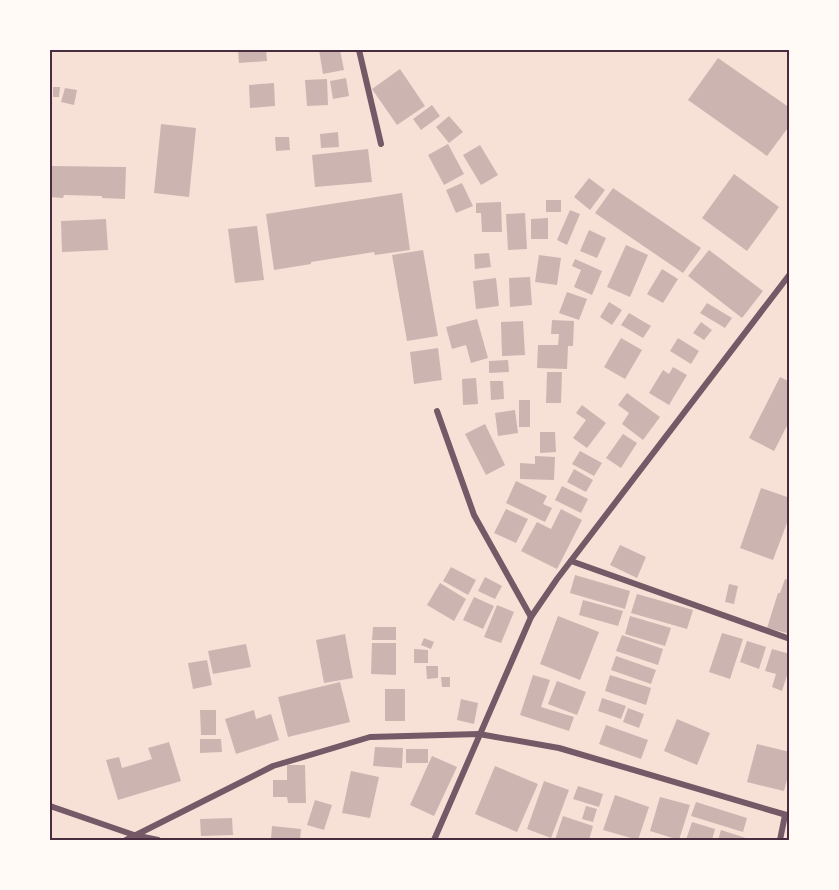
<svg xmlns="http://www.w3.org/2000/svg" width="839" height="890" font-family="Signika,sans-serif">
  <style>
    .building { fill: #ccb4b1 }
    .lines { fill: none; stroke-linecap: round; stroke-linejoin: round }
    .minor { stroke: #755966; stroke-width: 6 }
    .neatline { fill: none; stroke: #4a2c40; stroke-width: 2 }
  </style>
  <rect width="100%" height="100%" fill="#f7e1d7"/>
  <g class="building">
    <path d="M238 50H266L267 61 239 63Z"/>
    <path d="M319 50H340L344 70 323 74Z"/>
    <path d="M718 58 790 108V125L767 156 688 100Z"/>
    <path d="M400 69 425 106 397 125 372 89Z"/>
    <path d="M346 78 349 96 333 99 330 81Z"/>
    <path d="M327 79 328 105 307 106 305 80Z"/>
    <path d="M274 83 275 106 250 108 249 85Z"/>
    <path d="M53 87H60L59 97H53Z"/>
    <path d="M65 88 77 90 74 105 61 102Z"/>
    <path d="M432 105 440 116 421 130 413 119Z"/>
    <path d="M449 116 463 132 449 143 436 127Z"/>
    <path d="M161 124 196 128 189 197 154 193Z"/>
    <path d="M338 132 339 147 321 148 320 134Z"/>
    <path d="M275 137H289L290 150 276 151Z"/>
    <path d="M448 144 464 174 444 185 428 155Z"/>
    <path d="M480 145 498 175 481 185 463 155Z"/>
    <path d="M368 149 372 182 315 187 312 155Z"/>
    <path d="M50 166 126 167 125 199 102 198V196L64 195 63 198 50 197Z"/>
    <path d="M734 174 779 207 747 251 702 218Z"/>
    <path d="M589 178 605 190 590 210 574 197Z"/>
    <path d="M462 183 473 206 456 213 446 190Z"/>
    <path d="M613 188 701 248 683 273 595 213Z"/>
    <path d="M402 193 410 250 375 255 374 252 311 262V264L274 270 266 214Z"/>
    <rect x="546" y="200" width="15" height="12"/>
    <path d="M501 202 502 232H482L481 213H476V203Z"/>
    <path d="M570 210 580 214 567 245 557 240Z"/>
    <path d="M525 213 527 249 508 250 506 214Z"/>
    <path d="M548 218V239H531V219Z"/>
    <path d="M106 219 108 250 62 252 61 221Z"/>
    <path d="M257 226 264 280 235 283 228 229Z"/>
    <path d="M589 230 606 238 597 258 580 251Z"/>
    <path d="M626 245 648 255 630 297 607 287Z"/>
    <path d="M423 250 438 336 407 341 392 255Z"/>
    <path d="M709 250 763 291 742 318 688 276Z"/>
    <path d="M489 253 491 267 475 269 474 254Z"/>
    <path d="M539 255 561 258 557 285 535 282Z"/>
    <path d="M575 259 602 271 592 295 574 287 581 270 572 266Z"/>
    <path d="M662 269 678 279 663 303 647 294Z"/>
    <path d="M530 277 532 305 510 307 509 278Z"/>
    <path d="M496 278 499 306 476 309 473 281Z"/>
    <path d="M567 292 587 299 579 320 559 313Z"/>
    <path d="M609 302 622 310 612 325 600 317Z"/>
    <path d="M707 303 732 318 725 328 700 313Z"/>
    <path d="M629 313 651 326 643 338 621 325Z"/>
    <path d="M477 319 488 358 471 363 466 345 452 349 446 327Z"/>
    <path d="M552 320 574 321 573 346H568L567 369 537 368 538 345H558L559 334H551Z"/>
    <path d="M523 321 525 355 502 356 501 322Z"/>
    <path d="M701 322 712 330 704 340 693 333Z"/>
    <path d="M621 338 642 350 625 379 604 367Z"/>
    <path d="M678 338 699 351 691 364 670 351Z"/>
    <path d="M438 348 442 380 414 384 410 352Z"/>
    <path d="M508 360 509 372 489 373V361Z"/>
    <path d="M673 367 687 375 669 405 649 393 663 370 669 374Z"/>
    <path d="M547 372H562L561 403H546Z"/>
    <path d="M780 377 790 382V420L774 451 749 438Z"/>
    <path d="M476 378 478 404 463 405 462 379Z"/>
    <path d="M490 381H503L504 399 491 400Z"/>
    <path d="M627 393 660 417 643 440 622 424 629 413 618 405Z"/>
    <rect x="519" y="400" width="11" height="27"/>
    <path d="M582 405 606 423 587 448 573 438 586 420 576 413Z"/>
    <path d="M515 410 518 433 498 436 495 413Z"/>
    <path d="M485 424 505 465 486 475 465 434Z"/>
    <path d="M540 432H555L556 452 540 453Z"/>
    <path d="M623 434 637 443 621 468 606 458Z"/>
    <path d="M580 451 602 463 594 476 572 464Z"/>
    <path d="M535 456 555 457 554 480 520 479V463L535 464Z"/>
    <path d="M574 469 593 480 586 492 567 482Z"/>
    <path d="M516 481 547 496 543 504 552 508 545 522 506 503Z"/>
    <path d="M562 486 588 499 581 513 555 500Z"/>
    <path d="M761 488 790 498V515L773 560 740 548Z"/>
    <path d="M506 509 528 519 516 543 494 533Z"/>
    <path d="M561 509 582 520 557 569 521 551 537 522 551 529Z"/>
    <path d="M620 545 646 557 637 578 610 565Z"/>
    <path d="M451 567 476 580 468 595 443 581Z"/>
    <path d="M575 575 630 591 625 609 570 593Z"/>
    <path d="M485 577 502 586 495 599 478 591Z"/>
    <path d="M785 579 790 580V634L767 628 778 593H780Z"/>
    <path d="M440 583 466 599 454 621 427 605Z"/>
    <path d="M729 584 738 586 734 604 725 602Z"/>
    <path d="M637 594 693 610 687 629 631 613Z"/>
    <path d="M474 597 494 606 483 629 463 620Z"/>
    <path d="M583 600 623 611 618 626 579 615Z"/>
    <path d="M497 605 514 612 501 643 484 637Z"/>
    <path d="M558 616 599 632 580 680 540 664Z"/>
    <path d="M630 616 671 628 665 646 625 634Z"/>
    <path d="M373 627H396V640H372Z"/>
    <path d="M722 633 743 639 730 679 709 672Z"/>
    <path d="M345 634 353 678 324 683 316 640Z"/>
    <path d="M622 635 663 649 658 665 616 651Z"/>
    <path d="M424 638 434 642 431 649 421 645Z"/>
    <path d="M747 641 766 647 759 669 740 662Z"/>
    <path d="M372 643H396V675L371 674Z"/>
    <path d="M246 644 251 667 213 674 208 651Z"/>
    <path d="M414 649 428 650V663H414Z"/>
    <path d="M772 649 790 654V666L782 691 772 687 776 674 765 671Z"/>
    <path d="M616 656 656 670 651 684 611 670Z"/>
    <path d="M207 660 212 685 193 689 188 663Z"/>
    <path d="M426 666H438V678L427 679Z"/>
    <path d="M533 675 550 680 541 707 574 717 569 731 520 715Z"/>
    <path d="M610 675 651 688 646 705 605 691Z"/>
    <path d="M441 677H450V687H442Z"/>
    <path d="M557 681 586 692 577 715 548 704Z"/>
    <path d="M340 682 350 722 288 737 278 697Z"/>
    <rect x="385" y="689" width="20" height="32"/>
    <path d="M602 698 626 706 621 719 598 711Z"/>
    <path d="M461 699 478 703 474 724 457 720Z"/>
    <path d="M628 708 644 714 639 728 623 722Z"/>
    <path d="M200 710H216V735H201Z"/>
    <path d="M254 710 256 719 271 714 279 740 236 754 225 719Z"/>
    <path d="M677 719 710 733 697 765 664 751Z"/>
    <path d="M606 725 648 740 641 759 599 744Z"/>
    <path d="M200 739H221L222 752 200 753Z"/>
    <path d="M169 742 181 781 118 800 106 760 119 757 122 768 152 759 148 748Z"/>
    <path d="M757 744 790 752V768L784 791 747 782Z"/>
    <path d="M375 747 403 748 402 768 373 766Z"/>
    <rect x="406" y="749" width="22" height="14"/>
    <path d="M432 756 457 767 434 816 410 805Z"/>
    <path d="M287 765H305L306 803H288L287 797H273V780H287Z"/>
    <path d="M495 766 538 784 517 832 475 814Z"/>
    <path d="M351 771 379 777 370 818 342 813Z"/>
    <path d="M544 781 569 790 551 838 527 829Z"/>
    <path d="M578 786 603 794 599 807 573 799Z"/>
    <path d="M615 795 649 807 638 840 603 830Z"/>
    <path d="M660 797 690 805 679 840 650 831Z"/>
    <path d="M315 800 332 805 324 830 307 825Z"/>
    <path d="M696 802 747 818 743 832 691 816Z"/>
    <path d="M586 806 597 809 593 822 582 819Z"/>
    <path d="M563 816 593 826 589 840H555Z"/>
    <path d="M232 818 233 835 201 836 200 819Z"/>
    <path d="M692 822 715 829 712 840H686Z"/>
    <path d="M272 826 301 829 300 840H271Z"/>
    <path d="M721 830 752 840H718Z"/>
  </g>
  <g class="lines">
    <g class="minor">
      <path d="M359 50 381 144"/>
      <path d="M437 411 474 515 531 617"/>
      <path d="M571 561 790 639"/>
      <path d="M50 806 134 835 158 840"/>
      <path d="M126 840 273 766 370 737 479 734 559 748 790 816"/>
      <path d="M434 840 531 617 557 579 790 274"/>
      <path d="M780 840 785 815"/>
    </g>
  </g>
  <rect width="839" height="890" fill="none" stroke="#fffaf5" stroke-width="102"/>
  <rect x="51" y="51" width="737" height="788" class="neatline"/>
</svg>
